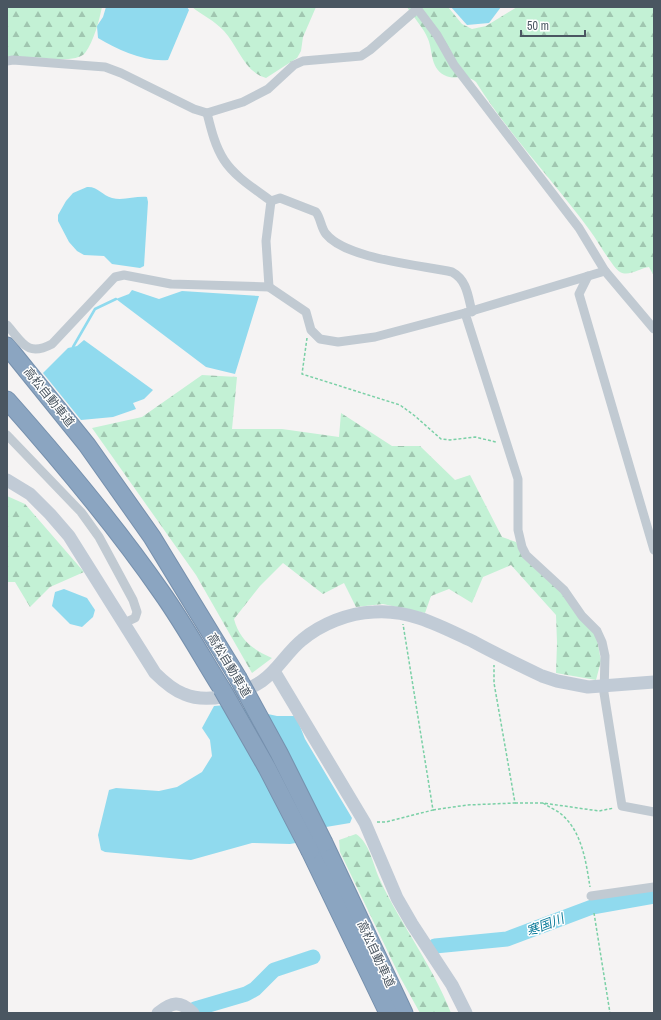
<svg xmlns="http://www.w3.org/2000/svg" width="661" height="1020" font-family="'Archivo Narrow','Noto Sans JP',sans-serif">
  <style>
    .forest { fill: url(#forest-firs) }
    .water { fill: #90daee }
    .lines { fill: none; stroke-linecap: round; stroke-linejoin: round }
    .stream { stroke: #90daee; stroke-width: 2.5 }
    .river { stroke: #90daee; stroke-width: 15 }
    .highway-casing { stroke: #7690ad; stroke-width: 19 }
    .path { stroke: #7ad0a6; stroke-width: 1.5; stroke-dasharray: 3 2; stroke-linecap: butt }
    .street { stroke: #c1cad2; stroke-width: 9 }
    .secondary { stroke: #c1cbd6; stroke-width: 13 }
    .highway { stroke: #8ba5c1; stroke-width: 17 }
    .highway-bridge-casing { stroke: #7690ad; stroke-width: 19; stroke-linecap: butt }
    .highway-bridge { stroke: #8ba5c1; stroke-width: 17 }
    .labels { text-anchor: middle; dominant-baseline: central; stroke-width: 3; stroke-linejoin: round; paint-order: stroke }
    .street-label { font-size: 12px; fill: #4a5661; stroke: #fff }
    .water-label { font-size: 13px; font-style: italic; fill: #0c7c9b; stroke: #fff }
  </style>
  <defs>
    <pattern id="forest-firs" width="22" height="20" patternUnits="userSpaceOnUse"><rect width="22" height="20" fill="#c3f1d5"/><path d="M5 1l3.5 6h-7zM16 11l3.5 6h-7z" fill="#a0c6b0"/></pattern>
  </defs>
  <rect width="100%" height="100%" fill="#f5f3f3"/>
  <g class="forest">
    <path d="M7 7H102C99 21 94 41 85 53 74 66 26 54 7 57Z"/>
    <path d="M192 7H316L303 37 301 51 297 58 266 78C244 72 238 46 224 31 215 21 202 15 192 7Z"/>
    <path d="M407 7H448L462 24 472 29 486 26 517 7H654V276L649 267C640 268 629 277 620 272 613 268 597 240 591 232 554 181 510 136 476 82 465 73 454 81 444 75 430 67 433 51 428 39 424 28 413 17 407 7Z"/>
    <path d="M202 375 237 377 232 429H282L339 437 341 413 392 446H420L455 480 470 475 502 537 516 542 525 559 561 592 596 634 601 661 596 680 556 673 557 643 556 615 511 565 483 577 472 603 449 589 431 596 425 613 383 604 356 607 344 583 323 594 283 563 260 586 234 619C239 639 253 650 272 658L252 673 196 575 92 428 142 417Z"/>
    <path d="M7 496 25 504 84 572 50 587 30 607 15 582H7Z"/>
    <path d="M356 834C370 843 373 865 380 880 401 925 433 966 451 1013H420L400 977 340 852 339 840Z"/>
  </g>
  <g class="water">
    <path d="M106 7H187L189 10 168 60C143 62 119 50 98 38L97 26 103 17Z"/>
    <path d="M451 7H501L489 23 467 25Z"/>
    <path d="M87 187C97 186 102 195 112 198 123 201 135 196 147 197L148 202 144 266 140 268 112 264 104 256 84 255 77 251 69 242 58 221V215L66 201 73 193Z"/>
    <path d="M132 290 159 299 182 291 259 296 235 374 206 367 116 299 129 294Z"/>
    <path d="M84 340 153 390 144 399 133 403 136 409 113 417 81 420 43 373 68 348 77 346Z"/>
    <path d="M64 589 87 598 95 610 93 617 82 627 70 624 52 606 55 592Z"/>
    <path d="M226 705 277 716H296L305 739 352 818 350 823 326 827 301 842 290 844 252 843 191 860 105 852 101 850 98 835 109 790 116 788 159 791 177 787 202 772 212 756 210 740 202 728 214 706Z"/>
  </g>
  <g class="lines">
    <path class="stream" d="M73 347 95 309 116 299"/>
    <g class="river">
      <path d="M435 946 507 939 592 907 654 896"/>
      <path d="M192 1013 195 1009 246 994 255 989 274 970 313 957"/>
    </g>
    <defs>
      <g id="highway">
        <path d="M7 346 87 445 152 537 238 678"/>
        <path d="M7 400C62 462 115 525 162 593 184 624 202 657 222 689"/>
        <path d="M324 843 404 1013"/>
        <path d="M310 851 388 1013"/>
      </g>
    </defs>
    <use href="#highway" class="highway-casing"/>
    <g class="path">
      <path d="M307 338 302 374 400 405 415 416 441 439 450 440 475 437 496 442"/>
      <path d="M515 803H543L599 811 614 808"/>
      <path d="M543 803C549 807 556 810 561 814 582 831 586 862 590 887"/>
      <path d="M433 810 467 805 515 803 494 683V665"/>
      <path d="M377 822H386L433 810 403 624"/>
      <path d="M594 913 610 1013"/>
    </g>
    <g class="street">
      <path d="M416 7 437 35 454 65 579 228 605 271 654 329"/>
      <path d="M7 61 13 60 105 67 121 73 194 109 207 113 243 102 268 89 294 65 303 61 361 56 370 50 417 9"/>
      <path d="M207 113C211 129 215 146 224 160 235 177 255 189 271 201L266 241 269 287"/>
      <path d="M271 201 280 198 316 212C321 219 321 228 326 234 346 259 420 265 452 272 467 280 468 296 472 312"/>
      <path d="M588 276 579 294 654 550"/>
      <path d="M465 313 518 479V530L522 547 526 555 564 590 582 616 597 631 602 642 605 656 604 693 622 806 654 812"/>
      <path d="M7 325C23 343 27 357 52 344L115 277 124 275 171 284 269 287 306 312 311 330 320 339 338 342 375 337 465 313 605 271"/>
      <path d="M7 435 81 512 99 537 133 600 137 612 135 618 124 623"/>
      <path d="M591 896 654 887"/>
    </g>
    <g class="secondary">
      <path d="M7 480 30 494 50 514 69 536 155 673C163 681 173 690 184 694 207 704 241 695 262 681 278 670 287 652 302 640 321 624 348 613 374 612 410 609 442 627 474 642 496 654 519 665 542 676L557 681 588 687 654 682"/>
      <path d="M274 671 365 823 397 898 412 924 452 985 466 1013"/>
      <path d="M158 1013C172 1002 180 1000 193 1013"/>
    </g>
    <use href="#highway" class="highway"/>
    <defs>
      <g id="highway-bridge">
        <path d="M238 678 279 753 324 843"/>
        <path d="M222 689 267 768 310 851"/>
      </g>
    </defs>
    <use href="#highway-bridge" class="highway-bridge-casing"/>
    <use href="#highway-bridge" class="highway-bridge"/>
  </g>
  <g class="labels">
    <g class="street-label">
      <text transform="translate(49 397) rotate(51)">高松自動車道</text>
      <text transform="translate(229 665) rotate(59)">高松自動車道</text>
      <text transform="translate(376 954) rotate(65)">高松自動車道</text>
    </g>
    <g class="water-label">
      <text transform="translate(545 925) rotate(-21)">寒国川</text>
    </g>
  </g>
  <rect width="661" height="1020" fill="none" stroke="#4a5661" stroke-width="16"/>
  <path d="M521 30v6h64v-6" fill="none" stroke="#4a5661" stroke-width="2"/>
  <text x="527" y="30" font-size="12" fill="#4a5661" stroke="#ffffff" stroke-width="3" paint-order="stroke">50 m</text>
</svg>
